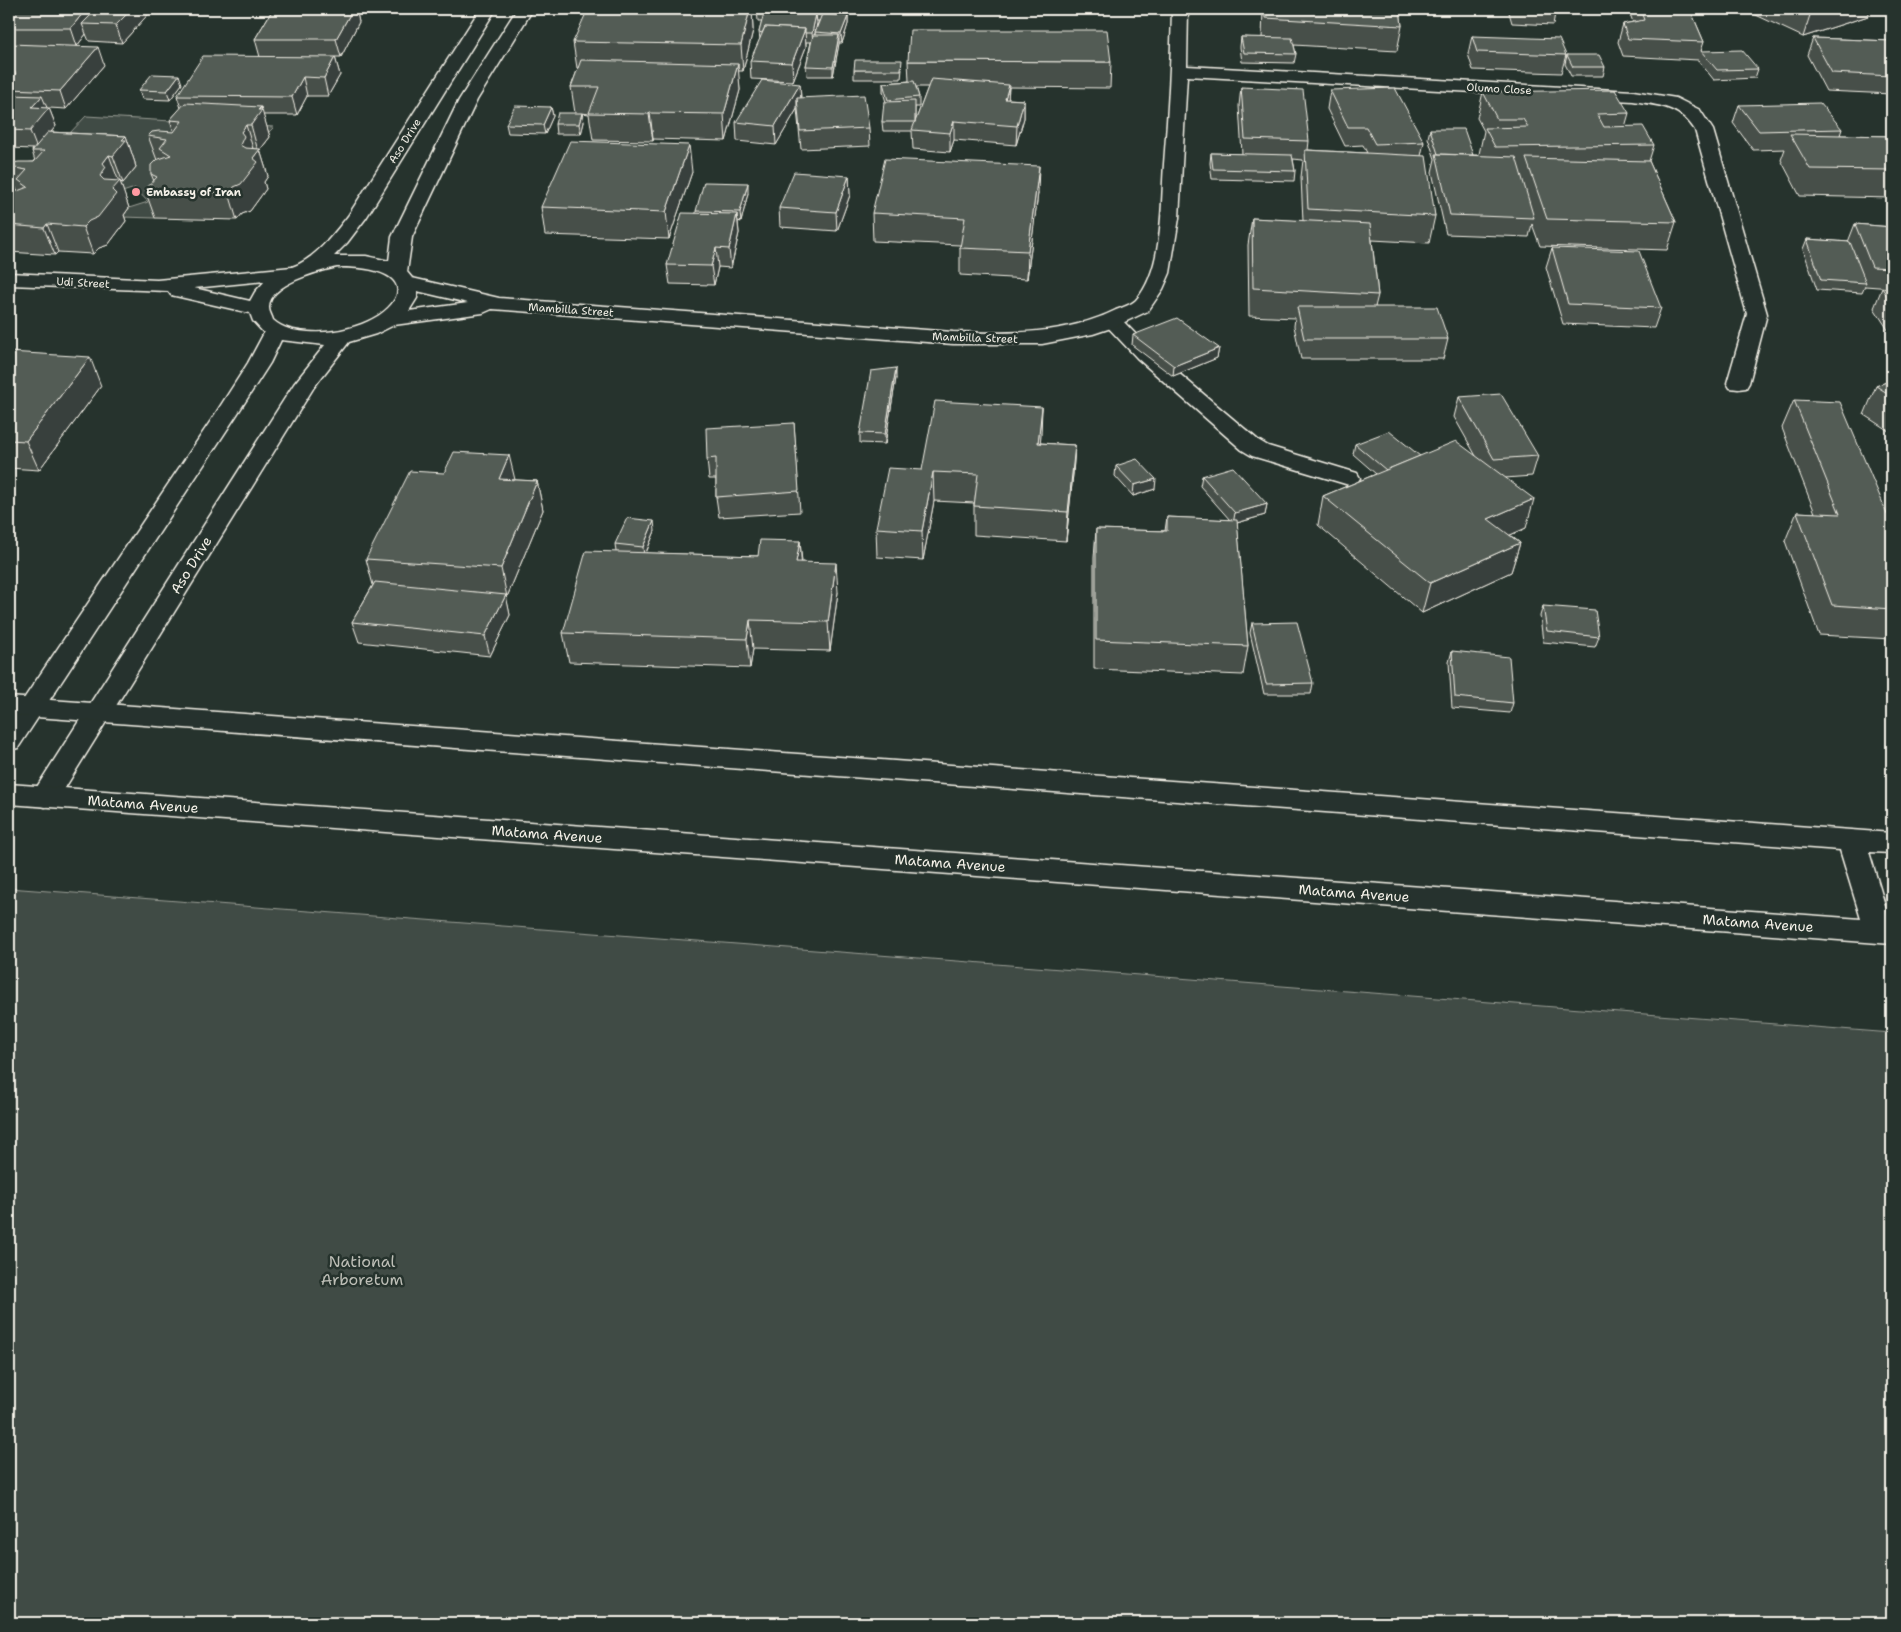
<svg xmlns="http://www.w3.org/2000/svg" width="1901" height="1632" font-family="'Shantell Sans',sans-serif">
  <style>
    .green { fill: #414b45; stroke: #9a9e96 }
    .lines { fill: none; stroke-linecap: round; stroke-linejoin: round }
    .service-casing { stroke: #f4f1e8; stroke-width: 3 }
    .minor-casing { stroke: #f4f1e8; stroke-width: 3 }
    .secondary-casing { stroke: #f4f1e8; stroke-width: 3 }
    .service { fill: #26332d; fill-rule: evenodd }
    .minor { fill: #26332d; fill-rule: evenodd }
    .secondary { fill: #26332d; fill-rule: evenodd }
    .wall { fill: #474f49; stroke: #f4f1e8; fill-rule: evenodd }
    .shaded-wall { fill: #39403c; stroke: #f4f1e8 }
    .building { fill: #525c55; stroke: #f4f1e8 }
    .poi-dot { fill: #ff9aa2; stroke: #26332d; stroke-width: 2 }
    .labels { text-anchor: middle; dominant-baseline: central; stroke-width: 5; stroke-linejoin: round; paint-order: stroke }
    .far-street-label { font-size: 11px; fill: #f4f1e8; stroke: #26332d }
    .far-poi-label { font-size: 11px; font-weight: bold; fill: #f4f1e8; stroke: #26332d; text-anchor: start }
    .street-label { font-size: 14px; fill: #f4f1e8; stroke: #26332d }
    .near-park-label { font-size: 16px; fill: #bebfb7; stroke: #26332d }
  </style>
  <rect width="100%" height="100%" fill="#26332d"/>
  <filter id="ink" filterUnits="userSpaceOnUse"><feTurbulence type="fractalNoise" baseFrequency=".02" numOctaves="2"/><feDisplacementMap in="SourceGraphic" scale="10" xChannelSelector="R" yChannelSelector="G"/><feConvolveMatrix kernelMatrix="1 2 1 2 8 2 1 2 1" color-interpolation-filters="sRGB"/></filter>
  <g filter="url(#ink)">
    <g class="green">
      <path d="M86 116 274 127 268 133 166 204 155 218 122 217 129 208 148 202 135 188 116 194 119 182 123 183 135 167H132L134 163 16 190Z"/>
      <path d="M9 888 1892 1033V1623H9Z"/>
    </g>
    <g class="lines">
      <defs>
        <path id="service" d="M1113 316 1120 318 1151 350 1258 440 1268 446 1357 473 1360 478 1357 483 1349 485 1252 456 1242 450 1137 358 1103 322 1106 318Z"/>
        <path id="minor" d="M480 9H496L366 218 347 243 334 256H366L389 261 392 237 459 100 517 9H533L477 100 412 237 407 272 412 278 499 298 953 332C1009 334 1065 335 1116 310 1123 307 1131 305 1136 300 1164 269 1161 203 1164 164 1168 112 1171 61 1172 9H1188L1187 66 1633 91 1676 98 1700 110 1713 130 1767 314 1749 383 1746 388 1738 389 1730 388 1727 383 1747 314 1695 130C1680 106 1659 105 1633 101L1187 76 1179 218 1170 273 1163 289 1148 311 1114 327 1093 334 1042 344H953L492 309 483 313 394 325 376 334 349 342 314 387 55 804 45 807 35 804 31 797 35 790 294 384 325 345 281 340 270 363 236 416 18 748 9 750V721L214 416 248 363 264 333 253 321 250 313 171 295 168 291 9 285V273L157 280 292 267C315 259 333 235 348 216ZM337 267C448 266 387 338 308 332 295 331 283 329 273 320 272 316 269 312 269 308 268 284 319 271 337 267ZM265 281 255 292 250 301 194 288ZM417 291 468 303 409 311 417 298Z"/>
        <path id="secondary" d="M9 697 1892 833V853L1869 852 1890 922H1892V944L9 804V784L1861 919 1840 850 9 715Z"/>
      </defs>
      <use href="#service" class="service-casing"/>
      <use href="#minor" class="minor-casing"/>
      <use href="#secondary" class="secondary-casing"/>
      <use href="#service" class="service"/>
      <use href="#minor" class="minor"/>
      <use href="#secondary" class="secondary"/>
    </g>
    <g class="wall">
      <path d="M9 9H153L122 43 89 41 86 34 77 46 104 65 66 109 49 108 56 126 51 132 126 136 135 163V164L136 167 123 183 120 182 129 208 124 215 126 221 108 245 99 248 93 254 58 252 55 255 9 252V196L17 191 10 171 9 172V161L10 164 34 162 35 161 32 151 33 149 9 148Z"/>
      <path d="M273 9H356L359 22 341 57H335L340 75 328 96H307L297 115H263L270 137 260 150 268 176 264 182 266 189 250 211 242 214 237 220 155 218 145 190 154 181 151 174 157 160 148 136 174 132 170 120 181 108 177 96 260 57 255 39Z"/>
      <path d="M585 9H619L616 11H628L629 9H752L753 30 743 71H738L740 90 726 141 653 139V141L593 140 589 114 582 113 584 122 581 134H556L555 124 575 113 571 87 578 68H577L573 42 598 11Z"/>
      <path d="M757 9H833L832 15 848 16V24L842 43H839L833 76H807L806 66 811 42H806V47L793 81 751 79 750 61 760 39 759 32 762 21H758ZM816 21H819L815 32V35H814Z"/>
      <path d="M864 9H895L894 11 864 10Z"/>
      <path d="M1263 9H1400L1402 26 1397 51 1294 45 1296 54 1294 63 1242 62 1240 47 1241 37 1262 38Z"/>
      <path d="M1508 9H1581L1580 14 1555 13 1553 25 1512 23Z"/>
      <path d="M1628 9H1690L1704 42 1701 51 1758 69 1755 78 1714 80 1698 60 1623 56 1618 42 1623 24 1633 22Z"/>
      <path d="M1743 9H1870L1868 16 1803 37Z"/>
      <path d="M1472 36 1566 55 1561 73 1473 70 1468 54Z"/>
      <path d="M1813 38 1892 41V94L1826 91 1807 55Z"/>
      <path d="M1567 55 1605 67 1603 76H1571L1565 64Z"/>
      <path d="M908 61 1111 62 1110 88 1009 87 1008 99 1024 100V118L1016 145 954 140 950 152 913 149 912 131H883L882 122 886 102 883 92V83L909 81ZM916 87H928L915 122V107H919V97Z"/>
      <path d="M902 69 901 79H854V70Z"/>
      <path d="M182 84 170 100 142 99 139 90Z"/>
      <path d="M800 84 801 98 869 128 870 146 801 149 797 109 776 145 737 141 736 122Z"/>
      <path d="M1241 87 1309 141 1308 150 1367 153 1363 145 1345 146 1327 109 1330 90 1424 142 1421 156 1435 216 1429 243 1372 240 1378 295 1375 307 1448 339 1443 359H1301L1294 326 1295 318 1249 316 1248 245 1252 218 1303 221 1301 177 1303 160 1293 159 1295 171 1294 181 1212 179 1210 163 1211 153 1242 154 1239 106Z"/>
      <path d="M1483 92 1629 113 1625 127 1654 145 1649 161 1676 222 1667 250 1540 246 1532 224 1529 237 1446 234 1432 172 1435 159 1428 138 1430 129 1473 155H1479V154L1484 131 1477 118Z"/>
      <path d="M1739 105 1842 129 1840 135 1892 136V198L1800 196 1781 160 1785 149 1753 150 1733 123Z"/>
      <path d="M551 107 553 116 545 134 508 133 506 124Z"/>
      <path d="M692 172 669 239 545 235 541 207Z"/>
      <path d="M849 176 850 195 837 231 780 227 779 208Z"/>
      <path d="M748 193 741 222 738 221 739 233 731 268 718 267 714 285 670 284 667 265 696 213V211Z"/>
      <path d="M1038 193 1027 279 960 275V245L873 241 872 213Z"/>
      <path d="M1855 224 1892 227V288L1865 286 1862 293 1817 290 1803 249 1807 239 1848 242Z"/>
      <path d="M1552 248 1661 308 1654 328 1563 324 1546 267Z"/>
      <path d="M1882 288H1892V336L1874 308Z"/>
      <path d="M1133 335 1219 348 1217 358 1173 376 1132 345Z"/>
      <path d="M9 352 101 386 39 470 9 468Z"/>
      <path d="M896 378 885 444 860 443V433Z"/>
      <path d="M1892 380V433L1864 415 1876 386Z"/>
      <path d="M1459 397 1538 456 1532 476 1505 478 1526 528 1510 535 1520 543 1511 572 1422 613 1318 525 1323 496 1376 474 1353 454 1355 444 1420 456H1476L1454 417Z"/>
      <path d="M1794 400 1892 525V639L1819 635 1785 541 1797 512 1815 513 1782 428Z"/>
      <path d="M1042 407 1040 443 1075 445 1073 474 1066 541 974 535V503L934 501 923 560 877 557 876 528 922 470Z"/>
      <path d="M794 423 800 512 719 517 716 497V479H709L707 459Z"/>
      <path d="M1116 466 1155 489 1133 496 1115 476Z"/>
      <path d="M1202 476 1267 504 1265 515 1237 523 1248 646 1243 675 1094 669V558L1096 529 1165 531 1167 517 1230 520 1200 486Z"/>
      <path d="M515 480 537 481 543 510 507 597H506L510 615 490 656 359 642 352 622 373 585 366 559Z"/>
      <path d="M655 531 646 553 758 556 800 541 802 562 838 592 830 651 753 649 750 668 569 662 563 633 616 552 615 544Z"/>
      <path d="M1543 606 1599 637 1595 647 1543 642 1540 616Z"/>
      <path d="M1252 623 1313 683 1311 694H1264L1250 633Z"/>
      <path d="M1452 651 1513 703 1510 713 1452 708 1449 662Z"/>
    </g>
    <g class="shaded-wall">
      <path d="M86 9H106L82 24 86 34 77 46 71 28Z"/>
      <path d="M132 9H153L122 43 116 25Z"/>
      <path d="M353 9H356L359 22 341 57 336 39Z"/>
      <path d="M613 9H619L614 13Z"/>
      <path d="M750 9H752L753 30 743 71 741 45Z"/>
      <path d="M831 9H833L831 22Z"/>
      <path d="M1821 9H1870L1868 16 1803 37 1811 12Z"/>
      <path d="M816 14 817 23 813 42 812 33Z"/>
      <path d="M848 16V24L842 43 841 34Z"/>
      <path d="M805 29 806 47 793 81 792 63Z"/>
      <path d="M839 35V44L833 76V67Z"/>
      <path d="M98 47 104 65 66 109 60 91Z"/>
      <path d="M335 57 340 75 328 96 324 78Z"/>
      <path d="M738 64 740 90 726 141 724 114Z"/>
      <path d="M179 75 182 84 170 100 167 91Z"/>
      <path d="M303 77 307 96 297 115 292 97Z"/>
      <path d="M800 84 801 102 797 98V109L776 145 775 126Z"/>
      <path d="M1009 85 1008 103 1005 99Z"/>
      <path d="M42 96 48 110 49 108 56 126 37 149 30 131 32 107Z"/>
      <path d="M1024 100V118L1016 145 1017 126Z"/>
      <path d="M261 107 270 137 260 150 268 176 264 182 266 189 250 211 242 214 237 220 229 193 258 151 251 125Z"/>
      <path d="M551 107 553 116 545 134 543 125Z"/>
      <path d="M582 113 584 122 581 134 579 124Z"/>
      <path d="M650 113 653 139V141L649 114Z"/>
      <path d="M954 121V140L950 152V133Z"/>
      <path d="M246 125 254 152 250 157 240 145 241 132Z"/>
      <path d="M126 136 135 163V164L136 167 123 183 113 156 122 140Z"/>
      <path d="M689 145 692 172 669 239 666 212Z"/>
      <path d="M109 155 119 182 120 181 129 208 124 215 126 221 108 245 99 248 93 254 83 227 103 163Z"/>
      <path d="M1039 166 1038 193 1027 279 1028 251Z"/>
      <path d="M849 176 850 195 837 231 836 212Z"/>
      <path d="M748 183V193L741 222 740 212Z"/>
      <path d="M737 214 739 233 731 268 729 249Z"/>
      <path d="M47 224 58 252 55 255 44 228Z"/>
      <path d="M716 248 718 267 714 285 711 266Z"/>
      <path d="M1219 348 1217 358 1173 376 1174 366Z"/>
      <path d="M90 357 101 386 39 470 26 441Z"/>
      <path d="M896 368V378L885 444V434Z"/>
      <path d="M1042 407 1041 436 1037 472 1038 443Z"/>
      <path d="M1075 445 1073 474 1066 541 1068 512Z"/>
      <path d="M509 455 516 484 499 479Z"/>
      <path d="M933 472 934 501 923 560 922 531Z"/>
      <path d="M1156 479 1155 489 1133 496 1134 485Z"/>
      <path d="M537 481 543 510 507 597 501 568Z"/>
      <path d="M1534 499 1526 528 1481 548 1488 519Z"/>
      <path d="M1267 504 1265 515 1233 524 1235 513Z"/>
      <path d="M654 521 655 531 644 557 643 547Z"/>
      <path d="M800 541 802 571 796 562Z"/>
      <path d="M1520 543 1511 572 1422 613 1430 583Z"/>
      <path d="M836 563 838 592 830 651 828 622Z"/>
      <path d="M506 595 510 615 490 656 485 636Z"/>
      <path d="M750 620 753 649 750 668 747 639Z"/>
    </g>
    <g class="building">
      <path d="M9 9H86L71 28H9Z"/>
      <path d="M97 9H132L116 25 82 24Z"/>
      <path d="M273 9H353L336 39H255Z"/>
      <path d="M629 9H750L741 45 573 42 587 11H628Z"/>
      <path d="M1265 9H1400L1402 26 1265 18Z"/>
      <path d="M1640 9H1690L1704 42 1628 39 1623 24 1644 20Z"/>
      <path d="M1805 9H1821L1811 12Z"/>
      <path d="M764 13 816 14 812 33H805V29L765 27 762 33 759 32Z"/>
      <path d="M822 14 848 16 841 34 815 32Z"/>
      <path d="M765 27 805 29 792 63 750 61Z"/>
      <path d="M910 30H1107L1111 62 908 61Z"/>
      <path d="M813 35H839L833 67 806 66Z"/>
      <path d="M1472 36 1559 39 1566 55 1477 52Z"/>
      <path d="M1241 37 1292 38 1296 54 1244 53Z"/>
      <path d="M1813 38 1892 41V76L1832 73Z"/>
      <path d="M9 44 98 47 60 91 9 89V81L16 73H9Z"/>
      <path d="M1742 50 1758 69 1717 70 1701 51Z"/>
      <path d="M1567 55H1599L1605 67H1573Z"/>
      <path d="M203 56 335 57 324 78 303 77 292 97 177 96Z"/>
      <path d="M581 60 738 64 724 114 650 113 649 114 589 113 599 87H571Z"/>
      <path d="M855 60H902L901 70H854Z"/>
      <path d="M152 74 179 75 167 91 139 90Z"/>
      <path d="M931 79 1009 85 1005 99 1024 100 1017 126 954 121 950 133 912 130Z"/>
      <path d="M762 80 800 84 775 126 736 122Z"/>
      <path d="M914 81 919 97 888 100 883 83Z"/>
      <path d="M1241 87 1303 90 1309 141 1245 139Z"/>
      <path d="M1395 88 1424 142 1375 144 1366 127H1348L1330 90Z"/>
      <path d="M1615 90 1629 113 1597 114 1604 127 1643 126 1654 145 1495 147 1485 128 1528 127 1523 119H1497L1483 92Z"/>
      <path d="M9 95 42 96 32 107 49 108 30 131 9 130Z"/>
      <path d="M864 95 869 128 800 131 797 98Z"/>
      <path d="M915 101V122H882L884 102Z"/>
      <path d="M185 103 261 107 258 110H262L251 125H246L241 132 244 136 240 145 245 148 260 149 253 158 258 162 241 184 234 187 229 193 145 190 157 177 151 174V165L156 160 171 155 160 148 167 139 148 136 152 132 159 131 174 132 182 121 170 120Z"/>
      <path d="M1820 103 1842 129 1759 131 1739 105Z"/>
      <path d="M515 106 551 107 543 125 506 124Z"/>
      <path d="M558 113H582L579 124H555Z"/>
      <path d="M1430 129H1464L1473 155 1438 154Z"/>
      <path d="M48 132 126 136 122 140H126L113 156 109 155 103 163 106 167 100 176 104 180 120 181 112 190 116 194 98 217 89 221 83 227 47 224 44 228 9 225V213L12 210 9 208V196L12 193 28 187 18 180 27 170 9 167V166L11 163 19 162H34L44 151H32Z"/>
      <path d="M1790 134 1892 136V170L1810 169Z"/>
      <path d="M570 141 689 145 666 212 541 207Z"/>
      <path d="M1305 150 1426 156 1435 216 1308 209Z"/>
      <path d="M1211 153 1292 155 1295 171 1213 169Z"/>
      <path d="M1436 154 1516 157 1534 218 1450 215Z"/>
      <path d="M1526 158 1649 161 1676 222 1547 219Z"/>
      <path d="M885 159 1039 166 1028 251 960 248 965 218 872 213Z"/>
      <path d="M794 172 849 176 836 212 779 208Z"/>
      <path d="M704 182 748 183 740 212 696 211Z"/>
      <path d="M682 213 737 214 729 249 716 248 711 266 667 265Z"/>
      <path d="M1252 218 1370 224 1378 295 1253 288Z"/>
      <path d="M1855 224 1892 227V268L1872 267Z"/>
      <path d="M1807 239 1850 242 1866 283 1821 280Z"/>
      <path d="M1552 248 1639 251 1661 308 1568 304Z"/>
      <path d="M1882 288H1892V303Z"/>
      <path d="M1297 307H1437L1448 339H1304Z"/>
      <path d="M1177 318 1219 348 1174 366 1133 335Z"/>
      <path d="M9 352 90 357 26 441 9 440Z"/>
      <path d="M896 368 885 434 860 433 871 371Z"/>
      <path d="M1892 380V396L1876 386Z"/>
      <path d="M1501 394 1538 456 1494 459 1459 397Z"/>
      <path d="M1794 400 1840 402 1892 525V609L1832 605 1797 512 1840 514Z"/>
      <path d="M935 401 1042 407 1038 443 1075 445 1068 512 974 506 978 474 933 472 922 531 876 528 888 468 922 470Z"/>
      <path d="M794 423 799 491 716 497V458L707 459 706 428Z"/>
      <path d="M1389 431 1420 456 1386 470 1355 444Z"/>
      <path d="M1456 441 1534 499 1488 519 1520 543 1430 583 1323 496Z"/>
      <path d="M454 452 509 455 499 479 537 481 501 568 366 559 410 471 444 473Z"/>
      <path d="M1137 459 1156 479 1134 485 1116 466Z"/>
      <path d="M1233 467 1267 504 1235 513 1202 476Z"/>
      <path d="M1167 517 1237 520 1248 646 1096 640V529L1167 531Z"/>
      <path d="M627 518 654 521 643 547 615 544Z"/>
      <path d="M760 540 800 541 796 562 836 563 828 622 750 620 747 639 563 633 586 551 758 556Z"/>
      <path d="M375 582 506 595 485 636 352 622Z"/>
      <path d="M1543 606 1595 610 1599 637 1547 631Z"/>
      <path d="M1297 622 1313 683 1266 684 1252 623Z"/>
      <path d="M1452 651 1509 657 1513 703 1455 697Z"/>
    </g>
  </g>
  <circle class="poi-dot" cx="136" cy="192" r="5"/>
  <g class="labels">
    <g class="far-street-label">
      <text transform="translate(1499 89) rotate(3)">Olumo Close</text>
      <text transform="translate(405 141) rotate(-58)">Aso Drive</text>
      <text transform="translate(83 283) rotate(3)">Udi Street</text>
      <text transform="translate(571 310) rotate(4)">Mambilla Street</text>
      <text transform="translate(975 338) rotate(2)">Mambilla Street</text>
    </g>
    <g class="far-poi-label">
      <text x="146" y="192">Embassy of Iran</text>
    </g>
    <g class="street-label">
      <text transform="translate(191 565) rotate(-58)">Aso Drive</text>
      <text transform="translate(143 804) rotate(4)">Matama Avenue</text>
      <text transform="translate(547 834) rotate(4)">Matama Avenue</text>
      <text transform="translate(950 863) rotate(4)">Matama Avenue</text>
      <text transform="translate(1354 893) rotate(4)">Matama Avenue</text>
      <text transform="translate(1758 923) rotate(4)">Matama Avenue</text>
    </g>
    <g class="near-park-label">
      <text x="362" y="1261">National<tspan x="362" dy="18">Arboretum</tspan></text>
    </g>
  </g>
  <rect width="1901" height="1632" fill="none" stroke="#26332d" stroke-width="30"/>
  <rect x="15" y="15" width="1871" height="1602" fill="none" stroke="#f4f1e8" stroke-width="2" filter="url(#ink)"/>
</svg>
